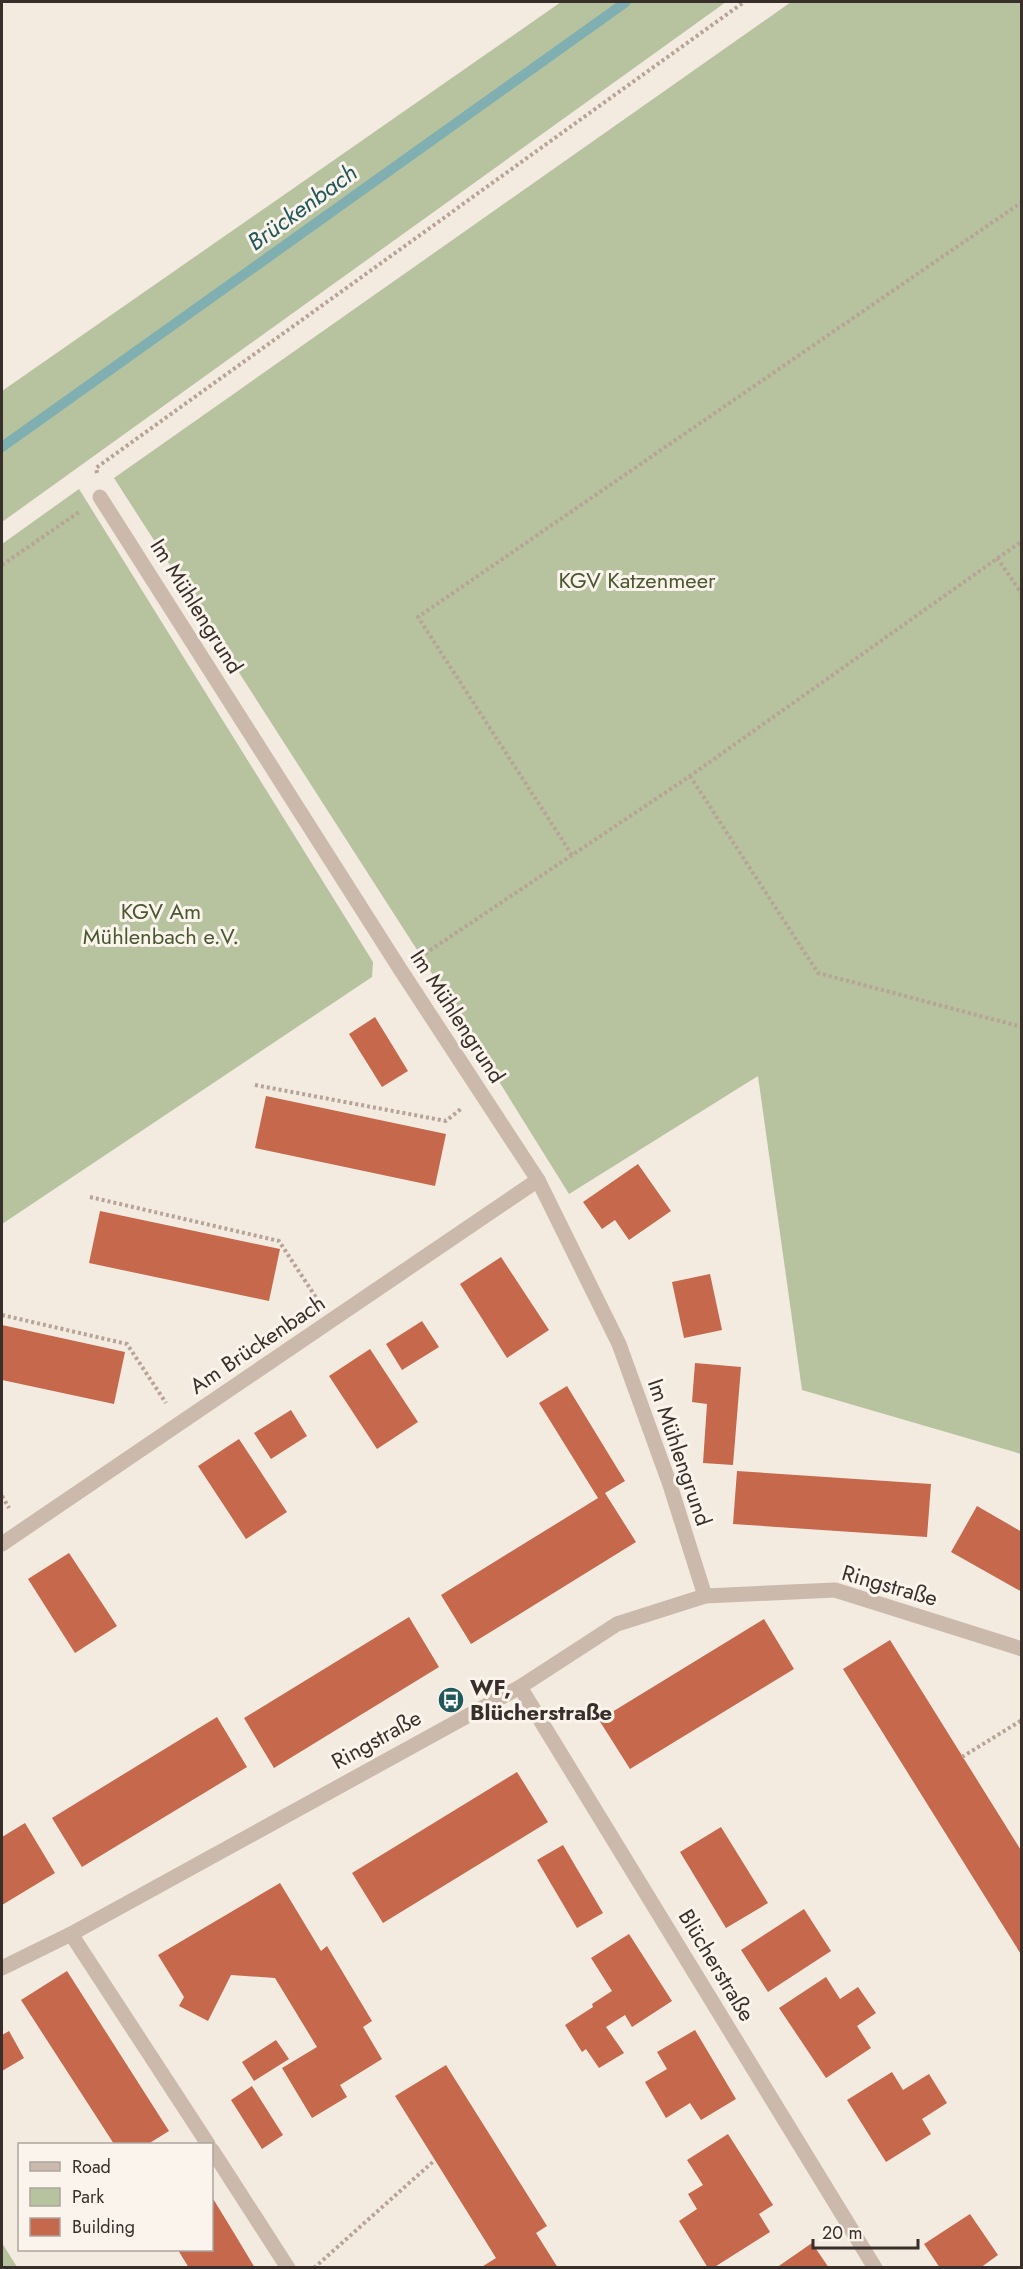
<svg xmlns="http://www.w3.org/2000/svg" width="1023" height="2269" font-family="Jost,sans-serif">
  <style>
    .green { fill: #b7c29f }
    .lines { fill: none; stroke-linecap: round; stroke-linejoin: round }
    .stream { stroke: #7fafb0; stroke-width: 10 }
    .building { fill: #c5684c }
    .path { stroke: #b7a496; stroke-width: 4; stroke-dasharray: 3 3; stroke-linecap: butt }
    .minor { stroke: #cbbaab; stroke-width: 15 }
    .labels { text-anchor: middle; dominant-baseline: central; stroke-width: 6; stroke-linejoin: round; paint-order: stroke }
    .park-label { font-size: 22px; fill: #49582e; stroke: #faf4ed }
    .street-label { font-size: 22px; fill: #392f2a; stroke: #faf4ed }
    .poi-label { font-size: 22px; font-weight: bold; fill: #392f2a; stroke: #faf4ed; text-anchor: start }
    .water-label { font-size: 24px; font-style: italic; fill: #20585b; stroke: #faf4ed }
  </style>
  <rect width="100%" height="100%" fill="#f3eae0"/>
  <g class="green">
    <path d="M561 2H726L2 522V391Z"/>
    <path d="M791 2H1021V1454L802 1390 758 1076 569 1194 421 956 114 478Z"/>
    <path d="M79 489 373 962 372 977 2 1224V544Z"/>
    <path d="M2 2243 17 2267H2Z"/>
  </g>
  <g class="lines">
    <path class="stream" d="M2 447 626 2"/>
  </g>
  <g class="building">
    <path d="M375 1017 408 1071 382 1087 349 1034Z"/>
    <path d="M266 1096 446 1134 435 1186 255 1148Z"/>
    <path d="M638 1164 671 1211 629 1240 615 1220 602 1229 583 1202Z"/>
    <path d="M100 1211 280 1249 269 1301 89 1263Z"/>
    <path d="M501 1257 549 1330 507 1358 460 1284Z"/>
    <path d="M710 1274 722 1330 684 1338 672 1282Z"/>
    <path d="M422 1321 439 1347 402 1370 386 1344Z"/>
    <path d="M2 1325 125 1352 114 1404 2 1380Z"/>
    <path d="M370 1349 418 1422 377 1449 329 1376Z"/>
    <path d="M695 1363 741 1367 733 1465 703 1463 707 1404 692 1402Z"/>
    <path d="M567 1386 625 1481 605 1493 636 1542 471 1644 441 1595 598 1498 539 1403Z"/>
    <path d="M291 1410 307 1436 271 1459 254 1433Z"/>
    <path d="M239 1439 287 1512 246 1539 198 1466Z"/>
    <path d="M737 1471 931 1484 927 1537 733 1524Z"/>
    <path d="M977 1506 1022 1532V1592L951 1552Z"/>
    <path d="M69 1553 117 1626 75 1653 28 1579Z"/>
    <path d="M409 1617 439 1667 274 1768 244 1718Z"/>
    <path d="M764 1619 794 1669 630 1769 599 1720Z"/>
    <path d="M890 1640 1022 1852V1956L843 1669Z"/>
    <path d="M217 1717 247 1767 82 1867 52 1818Z"/>
    <path d="M517 1772 548 1822 383 1923 352 1873Z"/>
    <path d="M25 1823 55 1873 2 1905V1837Z"/>
    <path d="M721 1827 768 1903 726 1928 680 1852Z"/>
    <path d="M563 1845 603 1913 577 1928 537 1860Z"/>
    <path d="M280 1883 321 1951 327 1946 372 2021 363 2027 382 2059 340 2085 347 2097 312 2118 282 2068 317 2047 275 1978 231 1975 208 2021 179 2006 184 1997 158 1955Z"/>
    <path d="M804 1909 831 1951 768 1992 741 1950Z"/>
    <path d="M629 1934 672 2001 632 2027 625 2015 606 2027 624 2053 599 2068 586 2049 582 2052 565 2025 593 2007 592 2004 612 1991 591 1958Z"/>
    <path d="M67 1971 169 2131 148 2144H114L21 2000Z"/>
    <path d="M826 1977 840 1999 858 1987 876 2013 857 2026 871 2048 826 2078 779 2008Z"/>
    <path d="M695 2030 736 2099 701 2120 690 2103 666 2118 645 2082 667 2069 657 2052Z"/>
    <path d="M9 2031 24 2058 2 2071V2035Z"/>
    <path d="M276 2040 289 2059 254 2081 242 2062Z"/>
    <path d="M446 2065 547 2226 536 2233 558 2268H480L496 2258 395 2096Z"/>
    <path d="M892 2072 903 2090 929 2074 947 2103 922 2119 931 2134 886 2162 847 2100Z"/>
    <path d="M252 2086 283 2135 262 2149 231 2100Z"/>
    <path d="M728 2134 773 2205 759 2214 770 2232 713 2268H708L679 2221 697 2209 688 2194 703 2185 687 2160Z"/>
    <path d="M212 2197 234 2233 255 2268H189L178 2250H212Z"/>
    <path d="M970 2214 998 2255 980 2268H940L924 2244Z"/>
    <path d="M812 2243 829 2268H776Z"/>
  </g>
  <g class="lines">
    <g class="path">
      <path d="M97 473 96 468 744 2"/>
      <path d="M997 558 1022 594"/>
      <path d="M2 565 79 512"/>
      <path d="M690 776 818 973 1022 1027"/>
      <path d="M572 855 418 617 1022 202"/>
      <path d="M420 957 690 776 1022 541"/>
      <path d="M255 1085 446 1121 462 1108"/>
      <path d="M90 1197 279 1241 317 1299"/>
      <path d="M2 1315 127 1344 166 1403"/>
      <path d="M2 1496 9 1508"/>
      <path d="M962 1757 1022 1720"/>
      <path d="M314 2268 435 2160"/>
    </g>
    <g class="minor">
      <path d="M100 497 400 969 538 1180 619 1344 670 1485 705 1596"/>
      <path d="M2 1544 538 1180"/>
      <path d="M520 1687 875 2268"/>
      <path d="M2 1968 71 1934"/>
      <path d="M208 2144 71 1934 520 1687 617 1624 705 1596 835 1590 1022 1649"/>
      <path d="M212 2150 288 2268"/>
    </g>
  </g>
  <defs>
    <symbol id="bus-disc" viewBox="-11 -11 22 22"><circle r="9.5" fill="#20585b" stroke="#faf4ed"/><path d="M-5-6H5V4H4V6H2V4H-2V6H-4V4H-5ZM-3.5-4V0h7V-4ZM-3.5 1.2v1.5H-2V1.2ZM2 1.2v1.5H3.5V1.2Z" fill="#fff"/></symbol>
  </defs>
  <g fill-rule="evenodd">
    <use href="#bus-disc" x="436" y="1685" width="30" height="30"/>
  </g>
  <g class="labels">
    <g class="park-label">
      <text x="637" y="580">KGV Katzenmeer</text>
      <text x="161" y="911">KGV Am<tspan x="161" dy="25">Mühlenbach e.V.</tspan></text>
    </g>
    <g class="street-label">
      <text transform="translate(197 606) rotate(58)">Im Mühlengrund</text>
      <text transform="translate(458 1016) rotate(57)">Im Mühlengrund</text>
      <text transform="translate(257 1344) rotate(-34)">Am Brückenbach</text>
      <text transform="translate(680 1452) rotate(71)">Im Mühlengrund</text>
      <text transform="translate(890 1585) rotate(16)">Ringstraße</text>
      <text transform="translate(376 1739) rotate(-29)">Ringstraße</text>
      <text transform="translate(717 1965) rotate(59)">Blücherstraße</text>
    </g>
    <g class="poi-label">
      <text x="470" y="1687">WF,<tspan x="470" dy="25">Blücherstraße</tspan></text>
    </g>
    <g class="water-label">
      <text transform="translate(302 207) rotate(-36)">Brückenbach</text>
    </g>
  </g>
  <rect width="1023" height="2269" fill="none" stroke="#392f2a" stroke-width="6"/>
  <rect x="18" y="2143" width="195" height="108" fill="#faf4ed" stroke="#ada59f" stroke-width="1.5"/>
  <rect x="30" y="2162" width="30" height="9" fill="#cbbaab" stroke="#ada59f" stroke-width="1.5"/>
  <text x="72" y="2173" font-size="18" fill="#392f2a">Road</text>
  <rect x="30" y="2188" width="30" height="18" fill="#b7c29f" stroke="#ada59f" stroke-width="1.5"/>
  <text x="72" y="2203" font-size="18" fill="#392f2a">Park</text>
  <rect x="30" y="2218" width="30" height="18" fill="#c5684c" stroke="#ada59f" stroke-width="1.5"/>
  <text x="72" y="2233" font-size="18" fill="#392f2a">Building</text>
  <path d="M813 2239v9h105v-9" fill="none" stroke="#392f2a" stroke-width="3"/>
  <text x="822" y="2239" font-size="18" fill="#392f2a" stroke="#faf4ed" stroke-width="4.5" paint-order="stroke">20 m</text>
</svg>
